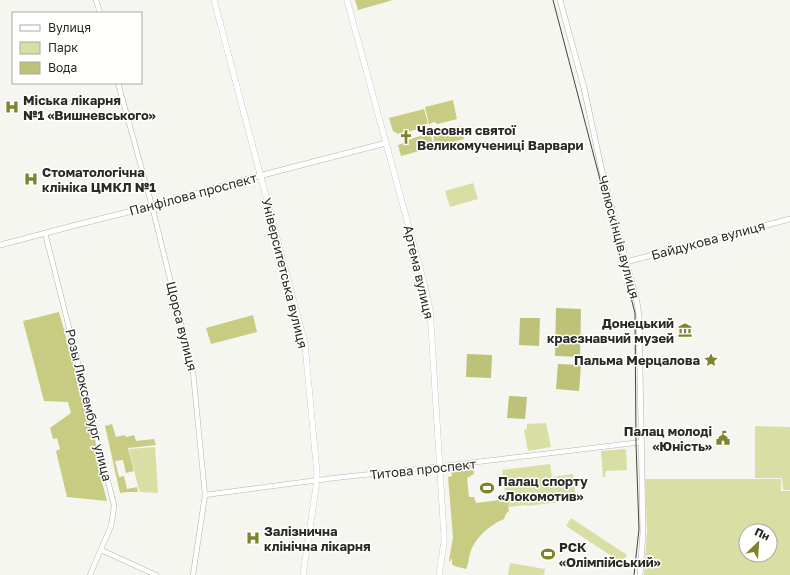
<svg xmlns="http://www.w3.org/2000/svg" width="790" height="575" font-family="'Golos Text',sans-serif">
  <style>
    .green { fill: #d9dea4; fill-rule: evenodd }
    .forest { fill: #c8cc82 }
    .water { fill: #bdc278 }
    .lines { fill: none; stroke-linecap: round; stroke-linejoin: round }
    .tertiary-casing { stroke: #b3b4ae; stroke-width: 5.5 }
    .secondary-casing { stroke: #b3b4ae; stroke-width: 6 }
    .primary-casing { stroke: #b3b4ae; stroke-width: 6 }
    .tertiary { stroke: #fff; stroke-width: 4.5 }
    .secondary { stroke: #fff; stroke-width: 5 }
    .primary { stroke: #fff; stroke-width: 5.5 }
    .tram { stroke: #444542; stroke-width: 1 }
    .labels { text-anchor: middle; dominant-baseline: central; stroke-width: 3; stroke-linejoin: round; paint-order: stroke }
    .poi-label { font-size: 13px; font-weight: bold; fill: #292a27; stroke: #fffffe; text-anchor: start }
    .street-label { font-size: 13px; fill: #292a27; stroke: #fffffe }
  </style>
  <rect width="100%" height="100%" fill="#f5f6ef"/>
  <g class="green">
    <path d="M473 183 478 199 450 207 445 191Z"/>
    <path d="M546 423 551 447 528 451 524 430 527 429V424Z"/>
    <path d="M755 426 790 427V490H783L782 478H755Z"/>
    <path d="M155 447 158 493 141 492 139 490 129 449Z"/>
    <path d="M626 449 627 470 606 471 605 477H603L601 451Z"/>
    <path d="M550 464 552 477 573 474 576 500 527 506V505L507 507 502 470Z"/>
    <path d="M645 479H781V491H790V575H644L647 532ZM746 531H770V555H746Z"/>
    <path d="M571 518 627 555 622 563 566 526Z"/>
    <path d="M510 563 545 569 544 575H508Z"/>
  </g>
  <g class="forest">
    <path d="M355 0H393L358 10Z"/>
    <path d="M453 100 457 119 438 124 434 122 429 124 425 107Z"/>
    <path d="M424 109 428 123 424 125 422 128 398 134 393 131 389 118Z"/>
    <path d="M460 126 464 139 435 147 433 136 439 133 440 131Z"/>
    <path d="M423 135 431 136 434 147 401 156 398 145 406 142 408 140Z"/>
    <path d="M59 312 104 474 100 475 107 501 67 497 56 451 60 449 57 438 53 439 50 428 71 413 68 402 44 401 23 321Z"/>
    <path d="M253 315 257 332 211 344 206 328Z"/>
    <path d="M112 424 116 437 125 435 126 437 134 435 136 441 154 439 156 445 128 448 134 471 126 473 123 460 115 461 119 477 124 476 127 489 137 487 138 492H127L120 493 105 426Z"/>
    <path d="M473 465 474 474 467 478 469 497H474L476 503 507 499 509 511 506 514 504 519C490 525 474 538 470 554 468 559 469 564 466 569L454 566 452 564V559H451L450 562 449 561 453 537 448 477 452 476 451 468Z"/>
  </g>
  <g class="water">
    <path d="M556 308 581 309 580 357 555 356Z"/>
    <path d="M520 318H540L539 346 519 345Z"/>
    <path d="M467 354 492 355 491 378 466 377Z"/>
    <path d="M558 364 581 365 579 391 556 389Z"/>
    <path d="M509 396 527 397 525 419 507 418Z"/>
  </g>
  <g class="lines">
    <defs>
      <g id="tertiary">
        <path d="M96 0 100 13"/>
        <path d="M118 83 152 206 193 372 205 495 193 575"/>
        <path d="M45 233 114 505 113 515 111 526 90 575"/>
        <path d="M205 495 334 478 410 470 642 442"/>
        <path d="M101 550 156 575"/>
      </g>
      <g id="secondary">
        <path d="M560 0 584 88 603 176 637 302 639 316 643 532 640 575"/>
        <path d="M0 245 80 224 152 206 255 177 386 143"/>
        <path d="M626 262 790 219"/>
      </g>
      <g id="primary">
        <path d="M214 0 305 344 317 474 316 487 303 575"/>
        <path d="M347 0 423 279 430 309 444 536V542L439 575"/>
      </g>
    </defs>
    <use href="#tertiary" class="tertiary-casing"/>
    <use href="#secondary" class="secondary-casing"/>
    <use href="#primary" class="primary-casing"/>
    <use href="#tertiary" class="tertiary"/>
    <use href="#secondary" class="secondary"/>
    <use href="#primary" class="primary"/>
    <path class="tram" d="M553 0 635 313 636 443 639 529 634 575"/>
  </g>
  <defs>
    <symbol id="hospital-bare" viewBox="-9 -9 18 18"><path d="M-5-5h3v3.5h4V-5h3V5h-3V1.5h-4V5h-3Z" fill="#7f832d" stroke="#fffffe" stroke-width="2.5" paint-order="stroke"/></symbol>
    <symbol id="church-bare" viewBox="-9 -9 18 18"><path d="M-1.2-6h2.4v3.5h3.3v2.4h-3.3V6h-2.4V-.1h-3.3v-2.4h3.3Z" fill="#7f832d" stroke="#fffffe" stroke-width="2.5" paint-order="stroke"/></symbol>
    <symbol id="museum-bare" viewBox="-9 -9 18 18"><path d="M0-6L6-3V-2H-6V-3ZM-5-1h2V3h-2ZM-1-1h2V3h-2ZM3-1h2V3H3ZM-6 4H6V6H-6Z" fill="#7f832d" stroke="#fffffe" stroke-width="2.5" paint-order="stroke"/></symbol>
    <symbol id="sight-bare" viewBox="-9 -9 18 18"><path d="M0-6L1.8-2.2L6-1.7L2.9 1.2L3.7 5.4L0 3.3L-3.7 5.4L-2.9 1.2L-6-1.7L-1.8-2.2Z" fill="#7f832d" stroke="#fffffe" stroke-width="2.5" paint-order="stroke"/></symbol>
    <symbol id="civic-bare" viewBox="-9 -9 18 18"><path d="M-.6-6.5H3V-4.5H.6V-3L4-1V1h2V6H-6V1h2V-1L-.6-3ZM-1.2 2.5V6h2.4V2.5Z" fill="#7f832d" stroke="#fffffe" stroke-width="2.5" paint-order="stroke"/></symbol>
    <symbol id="stadium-bare" viewBox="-9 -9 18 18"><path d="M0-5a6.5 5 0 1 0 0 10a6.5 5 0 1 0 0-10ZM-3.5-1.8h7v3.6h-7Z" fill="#7f832d" stroke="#fffffe" stroke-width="2.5" paint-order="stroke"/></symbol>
  </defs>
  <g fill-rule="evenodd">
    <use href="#hospital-bare" x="2" y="97" width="20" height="20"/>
    <use href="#church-bare" x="396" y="127" width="20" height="20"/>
    <use href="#hospital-bare" x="21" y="169" width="20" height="20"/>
    <use href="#museum-bare" x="675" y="320" width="20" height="20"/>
    <use href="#sight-bare" x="701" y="350" width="20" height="20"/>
    <use href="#civic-bare" x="713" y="428" width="20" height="20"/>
    <use href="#stadium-bare" x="477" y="478" width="20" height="20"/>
    <use href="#hospital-bare" x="243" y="528" width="20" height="20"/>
    <use href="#stadium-bare" x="538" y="544" width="20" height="20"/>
  </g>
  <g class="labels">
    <g class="poi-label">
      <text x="23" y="100">Міська лікарня<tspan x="23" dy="15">№1 «Вишневського»</tspan></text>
      <text x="417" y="130">Часовня святої<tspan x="417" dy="15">Великомучениці Варвари</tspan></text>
      <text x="42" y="172">Стоматологічна<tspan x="42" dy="15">клініка ЦМКЛ №1</tspan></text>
      <text x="674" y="323" text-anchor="end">Донецький<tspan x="674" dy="15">краєзнавчий музей</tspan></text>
      <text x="700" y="360" text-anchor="end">Пальма Мерцалова</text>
      <text x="712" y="431" text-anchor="end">Палац молоді<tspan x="712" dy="15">«Юність»</tspan></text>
      <text x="498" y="481">Палац спорту<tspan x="498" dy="15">«Локомотив»</tspan></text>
      <text x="264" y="531">Залізнична<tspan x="264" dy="15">клінічна лікарня</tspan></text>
      <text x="559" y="547">РСК<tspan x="559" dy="15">«Олімпійський»</tspan></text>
    </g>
    <g class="street-label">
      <text transform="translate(193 194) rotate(-15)">Панфілова проспект</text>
      <text transform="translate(619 237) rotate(75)">Челюскінців вулиця</text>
      <text transform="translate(708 240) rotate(-15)">Байдукова вулиця</text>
      <text transform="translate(419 272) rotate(77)">Артема вулиця</text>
      <text transform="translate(285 273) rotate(76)">Університетська вулиця</text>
      <text transform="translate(182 326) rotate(76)">Щорса вулиця</text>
      <text transform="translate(89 405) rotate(76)">Розы Люксембург улица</text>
      <text transform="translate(423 469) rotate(-6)">Титова проспект</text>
    </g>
  </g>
  <rect x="12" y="12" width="130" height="72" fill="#fffffe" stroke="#a9aaa8"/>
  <rect x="20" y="25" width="20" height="6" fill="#ffffff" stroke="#a9aaa8"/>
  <text x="48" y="32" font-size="12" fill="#292a27">Вулиця</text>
  <rect x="20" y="42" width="20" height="12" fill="#d9dea4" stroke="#a9aaa8"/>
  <text x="48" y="52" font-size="12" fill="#292a27">Парк</text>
  <rect x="20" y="62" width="20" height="12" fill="#bdc278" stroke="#a9aaa8"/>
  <text x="48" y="72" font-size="12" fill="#292a27">Вода</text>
  <g transform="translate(758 543) rotate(25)"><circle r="19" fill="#fffffe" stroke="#a9aaa8"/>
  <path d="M0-3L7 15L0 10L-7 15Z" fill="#7f832d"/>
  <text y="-6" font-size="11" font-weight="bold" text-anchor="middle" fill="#292a27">Пн</text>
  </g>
</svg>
